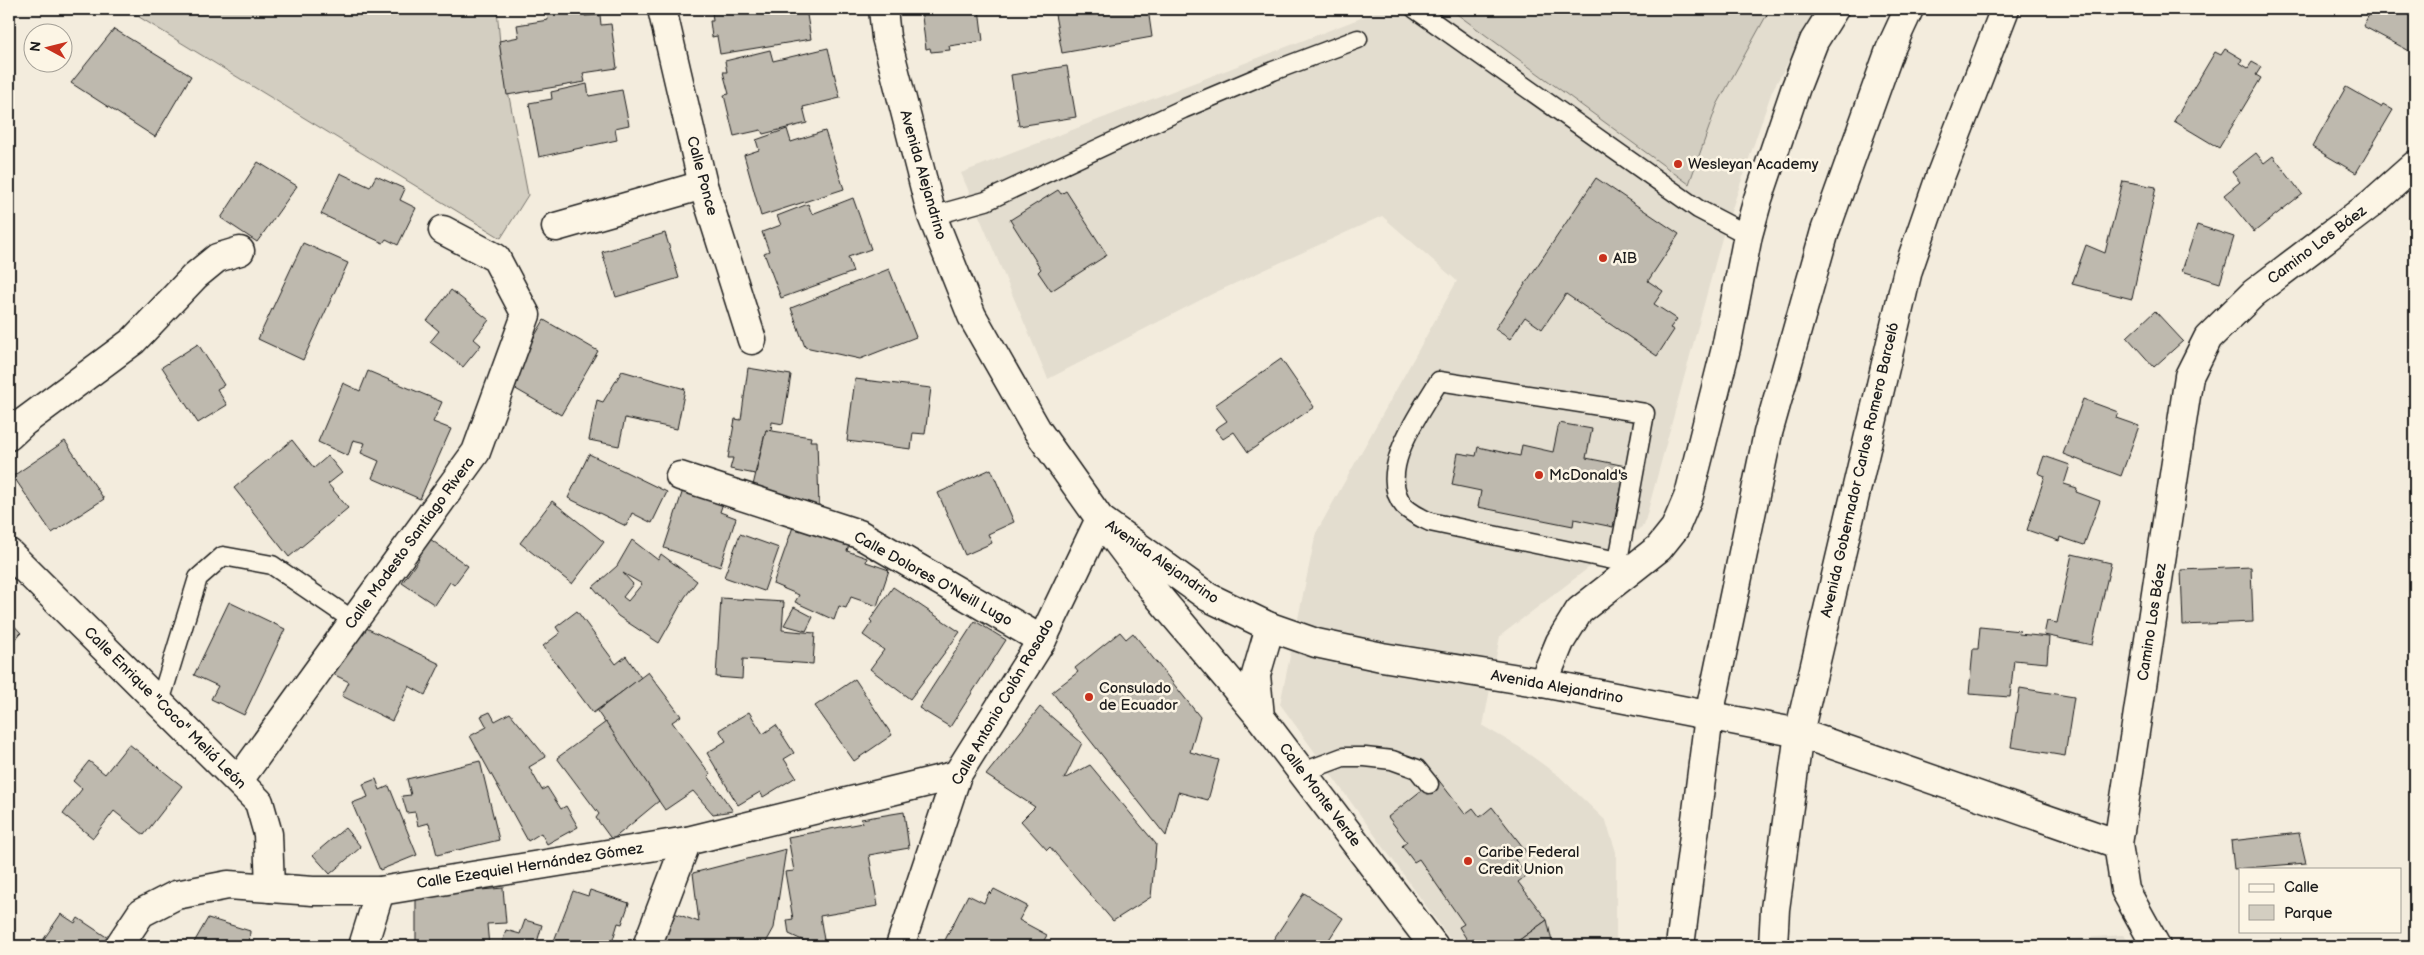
<svg xmlns="http://www.w3.org/2000/svg" width="2424" height="955" font-family="'Balsamiq Sans',sans-serif">
  <style>
    .built { fill: #e3ddcf }
    .green { fill: #d3cec1; stroke: #78756e }
    .building { fill: #beb9ae; stroke: #1c1c1c; fill-rule: evenodd }
    .lines { fill: none; stroke-linecap: round; stroke-linejoin: round }
    .lane-casing { stroke: #1c1c1c; stroke-width: 21 }
    .street-casing { stroke: #1c1c1c; stroke-width: 31 }
    .secondary-casing { stroke: #1c1c1c; stroke-width: 31 }
    .primary-casing { stroke: #1c1c1c; stroke-width: 31 }
    .lane { stroke: #fcf5e5; stroke-width: 18 }
    .street { stroke: #fcf5e5; stroke-width: 28 }
    .secondary { stroke: #fcf5e5; stroke-width: 28 }
    .primary { stroke: #fcf5e5; stroke-width: 28 }
    .poi-dot { fill: #c8321e; stroke: #fcf5e5; stroke-width: 2 }
    .labels { text-anchor: middle; dominant-baseline: central; stroke-width: 5; stroke-linejoin: round; paint-order: stroke }
    .poi-label { font-size: 15px; fill: #1c1c1c; stroke: #fcf5e5; text-anchor: start }
    .street-label { font-size: 15px; fill: #1c1c1c; stroke: #fcf5e5 }
  </style>
  <rect width="100%" height="100%" fill="#f3ecdd"/>
  <filter id="ink" filterUnits="userSpaceOnUse"><feTurbulence type="fractalNoise" baseFrequency=".02" numOctaves="2"/><feDisplacementMap in="SourceGraphic" scale="10" xChannelSelector="R" yChannelSelector="G"/><feConvolveMatrix kernelMatrix="1 2 1 2 8 2 1 2 1" color-interpolation-filters="sRGB"/></filter>
  <g filter="url(#ink)">
    <g class="built">
      <path d="M1368 9H1818L1772 91 1722 238 1644 525 1500 636 1483 726 1519 747 1559 776 1606 821 1616 852V946H1455L1280 704 1316 533 1457 281 1382 216 1214 293 1048 379 961 173 1374 13Z"/>
      <path d="M2123 935 2130 946H1981Z"/>
    </g>
    <g class="green">
      <path d="M126 9H497L501 55 528 195 501 238Z"/>
      <path d="M1450 9H1770L1717 105 1689 184Z"/>
    </g>
    <g class="building">
      <path d="M546 9 584 10 585 16 600 15 601 25 611 24 617 68 583 73 585 82 507 95 499 41 519 37 517 25 548 20Z"/>
      <path d="M716 9H806L811 39 720 54 717 36 712 37 710 21H713L712 12 717 11Z"/>
      <path d="M921 9H979L983 41 949 46 950 50 931 52 930 48 926 49Z"/>
      <path d="M1054 9H1148L1152 37 1062 53Z"/>
      <path d="M2372 9H2415V54L2363 26Z"/>
      <path d="M114 29 191 76 155 137 71 83Z"/>
      <path d="M828 48 840 98 803 107 807 123 763 134 761 130 734 136 724 95 729 94 723 72H727L725 61 770 50 773 61Z"/>
      <path d="M2225 49 2242 59 2240 63 2248 68 2252 62 2261 67 2256 75 2261 78 2219 148 2174 121 2215 52 2221 55Z"/>
      <path d="M1067 66 1076 117 1019 126 1011 75Z"/>
      <path d="M587 84 589 96 622 90 629 125 615 128 617 140 539 157 529 103 552 99 551 92Z"/>
      <path d="M2346 87 2381 107 2383 104 2393 110 2356 173 2312 147Z"/>
      <path d="M787 129 791 142 825 131 844 189 761 216 744 155 759 150 756 140Z"/>
      <path d="M2256 153 2264 163 2273 156 2302 194 2254 232 2224 195 2240 182 2232 172Z"/>
      <path d="M258 162 297 186 257 242 221 218Z"/>
      <path d="M340 173 370 187 376 176 405 189 400 200 416 208 398 245 386 239 383 243 321 214Z"/>
      <path d="M1596 178 1679 234 1648 281 1663 291 1654 304 1677 319 1670 328 1674 330 1657 356 1566 294 1542 329 1525 317 1510 339 1495 329Z"/>
      <path d="M2123 181 2156 187 2132 299 2072 284 2086 245 2105 253Z"/>
      <path d="M1058 190 1061 194 1066 191 1107 255 1051 291 1038 272 1041 269 1010 220Z"/>
      <path d="M853 198 871 249 848 257 853 272 781 298 764 253 769 251 762 232 781 225 777 216 808 204 812 214Z"/>
      <path d="M2197 225 2234 237 2220 283 2182 271Z"/>
      <path d="M665 233 679 278 616 297 602 252Z"/>
      <path d="M303 243 348 263 303 360 258 339Z"/>
      <path d="M889 269 916 337 860 359 805 347 791 308Z"/>
      <path d="M451 290 489 320 474 339 481 345 463 367 430 342 439 331 427 321Z"/>
      <path d="M2155 311 2183 341 2154 367 2127 337Z"/>
      <path d="M544 320 598 351 561 415 507 384Z"/>
      <path d="M198 344 224 385 217 389 227 405 198 423 162 367Z"/>
      <path d="M1281 359 1314 407 1248 452 1234 432 1223 439 1215 429 1227 421 1215 405Z"/>
      <path d="M748 368 791 375 783 424 772 422 771 431 766 430 755 474 730 469 733 458H728L735 419 741 420Z"/>
      <path d="M368 371 442 402 433 422 451 429 420 499 372 478 379 461 361 453 365 443 353 440 348 456 318 442 343 383 360 391Z"/>
      <path d="M622 371 685 389 677 429 625 418 619 446 589 440 597 400 603 402Z"/>
      <path d="M855 379 931 388 925 434 913 433 911 449 847 441Z"/>
      <path d="M2083 399 2118 412 2116 418 2139 426 2121 476 2063 454Z"/>
      <path d="M1559 423 1592 429 1586 458 1626 466 1613 527 1574 519 1573 526 1478 507 1481 491 1452 485 1458 453 1476 456 1478 447 1520 456 1522 445 1553 452Z"/>
      <path d="M766 430 811 437 810 441H817L819 507 751 494Z"/>
      <path d="M292 440 314 468 328 456 342 473 328 484 348 508 289 557 234 488Z"/>
      <path d="M65 441 104 499 52 533 13 476Z"/>
      <path d="M589 454 667 492 652 523 632 513 626 526 568 498Z"/>
      <path d="M2044 456 2070 465 2064 484 2077 488 2076 492 2100 501 2084 545 2060 537 2059 541 2027 530 2045 476 2038 473Z"/>
      <path d="M991 469 1014 522 988 534 992 543 965 555 938 493Z"/>
      <path d="M683 490 723 503 720 512 736 518 720 567 664 548Z"/>
      <path d="M552 501 604 542 572 584 520 543Z"/>
      <path d="M794 524 850 542 847 551 867 558 866 562 889 570 877 606 851 597 846 608 839 606 834 620 795 602 799 595 773 584Z"/>
      <path d="M740 534 779 548 764 591 724 577Z"/>
      <path d="M430 539 468 566 454 585 450 582 435 605 402 583 419 559 417 557Z"/>
      <path d="M632 540 658 560 661 554 697 581 685 597 659 643 618 616 593 587 617 566ZM623 573 642 584 628 601 623 597 633 584Z"/>
      <path d="M2072 554 2111 563 2092 645 2044 635 2047 621 2057 623Z"/>
      <path d="M2251 567 2253 622 2183 625 2181 570Z"/>
      <path d="M893 587 960 632 910 699 870 669 884 650 863 635 872 622 870 620Z"/>
      <path d="M721 598 784 602 782 630 815 633 813 664 743 659 742 679 716 677Z"/>
      <path d="M229 602 285 629 244 715 211 699 218 686 194 675Z"/>
      <path d="M794 607 813 617 806 631 784 625Z"/>
      <path d="M577 611 616 664 626 656 641 678 593 713 543 646 560 633 556 627Z"/>
      <path d="M9 620 21 633 9 646Z"/>
      <path d="M975 621 1006 640 950 727 919 708Z"/>
      <path d="M358 624 440 664 425 695 409 686 392 721 342 696 349 682 333 674Z"/>
      <path d="M1980 627 2020 631 2019 634 2049 637 2047 663 2014 660 2010 697 1969 694 1973 649H1978Z"/>
      <path d="M1120 632 1126 639 1133 633 1200 717 1190 752 1219 760 1208 800 1178 792 1166 836 1052 692 1078 672 1075 668Z"/>
      <path d="M648 672 681 716 672 722 710 774 708 776 733 811 713 814 693 791 665 810 597 711Z"/>
      <path d="M855 679 892 735 854 761 815 706Z"/>
      <path d="M2020 688 2074 697 2065 756 2011 747Z"/>
      <path d="M1040 707 1082 743 1064 779 1090 765 1156 844 1151 897 1113 921 1050 847 1047 850 1021 821 1035 807 986 775Z"/>
      <path d="M490 712 495 721 510 713 546 757 529 767 542 790 547 787 561 809 566 806 578 827 547 844 541 833 528 841 470 736 487 727 481 716Z"/>
      <path d="M749 712 763 734 776 725 794 753 784 759 796 777 763 797 760 792 738 805 707 753 726 741 719 730Z"/>
      <path d="M606 722 659 801 612 840 596 818 599 814 557 758Z"/>
      <path d="M129 744 182 786 144 835 114 811 93 838 63 814 82 789 73 781 89 761 105 774Z"/>
      <path d="M480 761 499 840 437 855 429 823 418 826 415 812 407 813 402 796 411 795 407 779Z"/>
      <path d="M1437 778 1465 814 1473 808 1480 817 1492 807 1526 851 1515 860 1527 875 1518 882 1547 920 1511 946H1479L1474 939 1469 943 1459 927 1464 924 1419 859 1414 862 1402 846 1407 842 1388 817Z"/>
      <path d="M376 779 380 790 389 786 417 855 380 870 352 803 368 797 363 784Z"/>
      <path d="M904 812 909 848 869 855 878 906 820 916 825 946H815L789 934 787 920 793 919 785 872 794 871 788 837 862 823 861 819Z"/>
      <path d="M345 828 361 847 330 874 313 855Z"/>
      <path d="M2299 833 2306 863 2234 869 2231 841Z"/>
      <path d="M786 849 774 928 764 946H660L674 913 699 922 693 873Z"/>
      <path d="M503 888 506 923 487 924 489 946H416V896Z"/>
      <path d="M994 889 1027 906 1019 920 1047 935 1041 946H942L968 895 984 903 989 892 991 894Z"/>
      <path d="M590 890 629 903 622 924 618 923 611 946H552L573 891 588 896Z"/>
      <path d="M1304 893 1343 918 1328 941 1326 940 1321 946H1269Z"/>
      <path d="M61 914 75 923 78 918 111 940 107 946H39Z"/>
      <path d="M208 918 250 931 249 946H192Z"/>
      <path d="M525 920 542 925 536 946H501L506 930 520 934Z"/>
      <path d="M1547 920 1553 946H1511Z"/>
    </g>
    <g class="lines">
      <defs>
        <g id="lane">
          <path d="M1415 9 1698 209 1748 235"/>
          <path d="M932 216 986 201 1183 109 1273 71 1358 39"/>
          <path d="M1618 561 1645 413 1439 381C1421 411 1375 472 1404 506 1411 513 1421 518 1430 522L1637 565"/>
          <path d="M160 702 198 578 223 556 272 565 354 621"/>
          <path d="M1303 772 1343 757H1365L1392 760 1417 769 1429 784"/>
        </g>
        <g id="street">
          <path d="M662 9 703 185 752 340"/>
          <path d="M556 227 703 185"/>
          <path d="M9 436 24 422 133 341 195 276 217 258 240 251"/>
          <path d="M680 476 859 534 1042 640"/>
          <path d="M9 553 259 802 268 834 270 888"/>
          <path d="M1270 627 1256 675 1260 717 1434 946"/>
          <path d="M1799 733 2118 844"/>
          <path d="M239 780 476 452 526 315 496 258 443 230"/>
          <path d="M119 946 141 913 176 895 228 885 313 891H380L687 841 957 775"/>
          <path d="M363 946 380 891"/>
          <path d="M647 946 687 841"/>
          <path d="M900 946 957 775 1042 640 1100 519 1158 596 1260 717"/>
          <path d="M2156 946 2125 890 2118 844 2189 376 2208 338 2254 293 2371 204 2415 165"/>
        </g>
        <path id="secondary" d="M883 9 886 37 932 216 972 316 1037 430 1100 519 1208 597 1270 627 1316 643 1382 657 1543 683 1799 733"/>
        <g id="primary">
          <path d="M1543 683 1560 642 1579 611 1659 548 1675 528 1689 495 1726 348 1748 235 1758 199 1796 87 1814 41 1834 9"/>
          <path d="M1680 946 1709 716 1768 433 1825 231 1890 50 1909 9"/>
          <path d="M1773 946 1775 909 1799 733 1908 270 1940 177 2005 9"/>
        </g>
      </defs>
      <use href="#lane" class="lane-casing"/>
      <use href="#street" class="street-casing"/>
      <use href="#secondary" class="secondary-casing"/>
      <use href="#primary" class="primary-casing"/>
      <use href="#lane" class="lane"/>
      <use href="#street" class="street"/>
      <use href="#secondary" class="secondary"/>
      <use href="#primary" class="primary"/>
    </g>
  </g>
  <g class="poi-dot">
    <circle cx="1678" cy="164" r="5"/>
    <circle cx="1603" cy="258" r="5"/>
    <circle cx="1539" cy="475" r="5"/>
    <circle cx="1089" cy="697" r="5"/>
    <circle cx="1468" cy="861" r="5"/>
  </g>
  <g class="labels">
    <g class="poi-label">
      <text x="1688" y="164">Wesleyan Academy</text>
      <text x="1613" y="258">AIB</text>
      <text x="1549" y="475">McDonald's</text>
      <text x="1099" y="688">Consulado<tspan x="1099" dy="17">de Ecuador</tspan></text>
      <text x="1478" y="852">Caribe Federal<tspan x="1478" dy="17">Credit Union</tspan></text>
    </g>
    <g class="street-label">
      <text transform="translate(923 175) rotate(74)">Avenida Alejandrino</text>
      <text transform="translate(702 176) rotate(75)">Calle Ponce</text>
      <text transform="translate(2317 245) rotate(-37)">Camino Los Báez</text>
      <text transform="translate(1860 470) rotate(-77)">Avenida Gobernador Carlos Romero Barceló</text>
      <text transform="translate(410 543) rotate(-54)">Calle Modesto Santiago Rivera</text>
      <text transform="translate(1162 562) rotate(35)">Avenida Alejandrino</text>
      <text transform="translate(933 579) rotate(29)">Calle Dolores O'Neill Lugo</text>
      <text transform="translate(2152 622) rotate(-81)">Camino Los Báez</text>
      <text transform="translate(1557 687) rotate(10)">Avenida Alejandrino</text>
      <text transform="translate(1003 702) rotate(-60)">Calle Antonio Colón Rosado</text>
      <text transform="translate(165 708) rotate(45)">Calle Enrique "Coco" Meliá León</text>
      <text transform="translate(1320 795) rotate(53)">Calle Monte Verde</text>
      <text transform="translate(530 866) rotate(-9)">Calle Ezequiel Hernández Gómez</text>
    </g>
  </g>
  <rect width="2424" height="955" fill="none" stroke="#fcf5e5" stroke-width="30"/>
  <rect x="15" y="15" width="2394" height="925" fill="none" stroke="#1c1c1c" stroke-width="2" filter="url(#ink)"/>
  <rect x="2239" y="868" width="162" height="65" fill="#fcf5e5" stroke="#a29e95"/>
  <rect x="2249" y="884" width="25" height="8" fill="#fcf5e5" stroke="#a29e95"/>
  <text x="2284" y="892" font-size="15" fill="#1c1c1c">Calle</text>
  <rect x="2249" y="905" width="25" height="15" fill="#d3cec1" stroke="#a29e95"/>
  <text x="2284" y="918" font-size="15" fill="#1c1c1c">Parque</text>
  <g transform="translate(48 48) rotate(277)"><circle r="24" fill="#fcf5e5" stroke="#a29e95"/>
  <path d="M0-4L9 19L0 12L-9 19Z" fill="#c8321e"/>
  <text y="-8" font-size="14" font-weight="bold" text-anchor="middle" fill="#1c1c1c">N</text>
  </g>
</svg>
